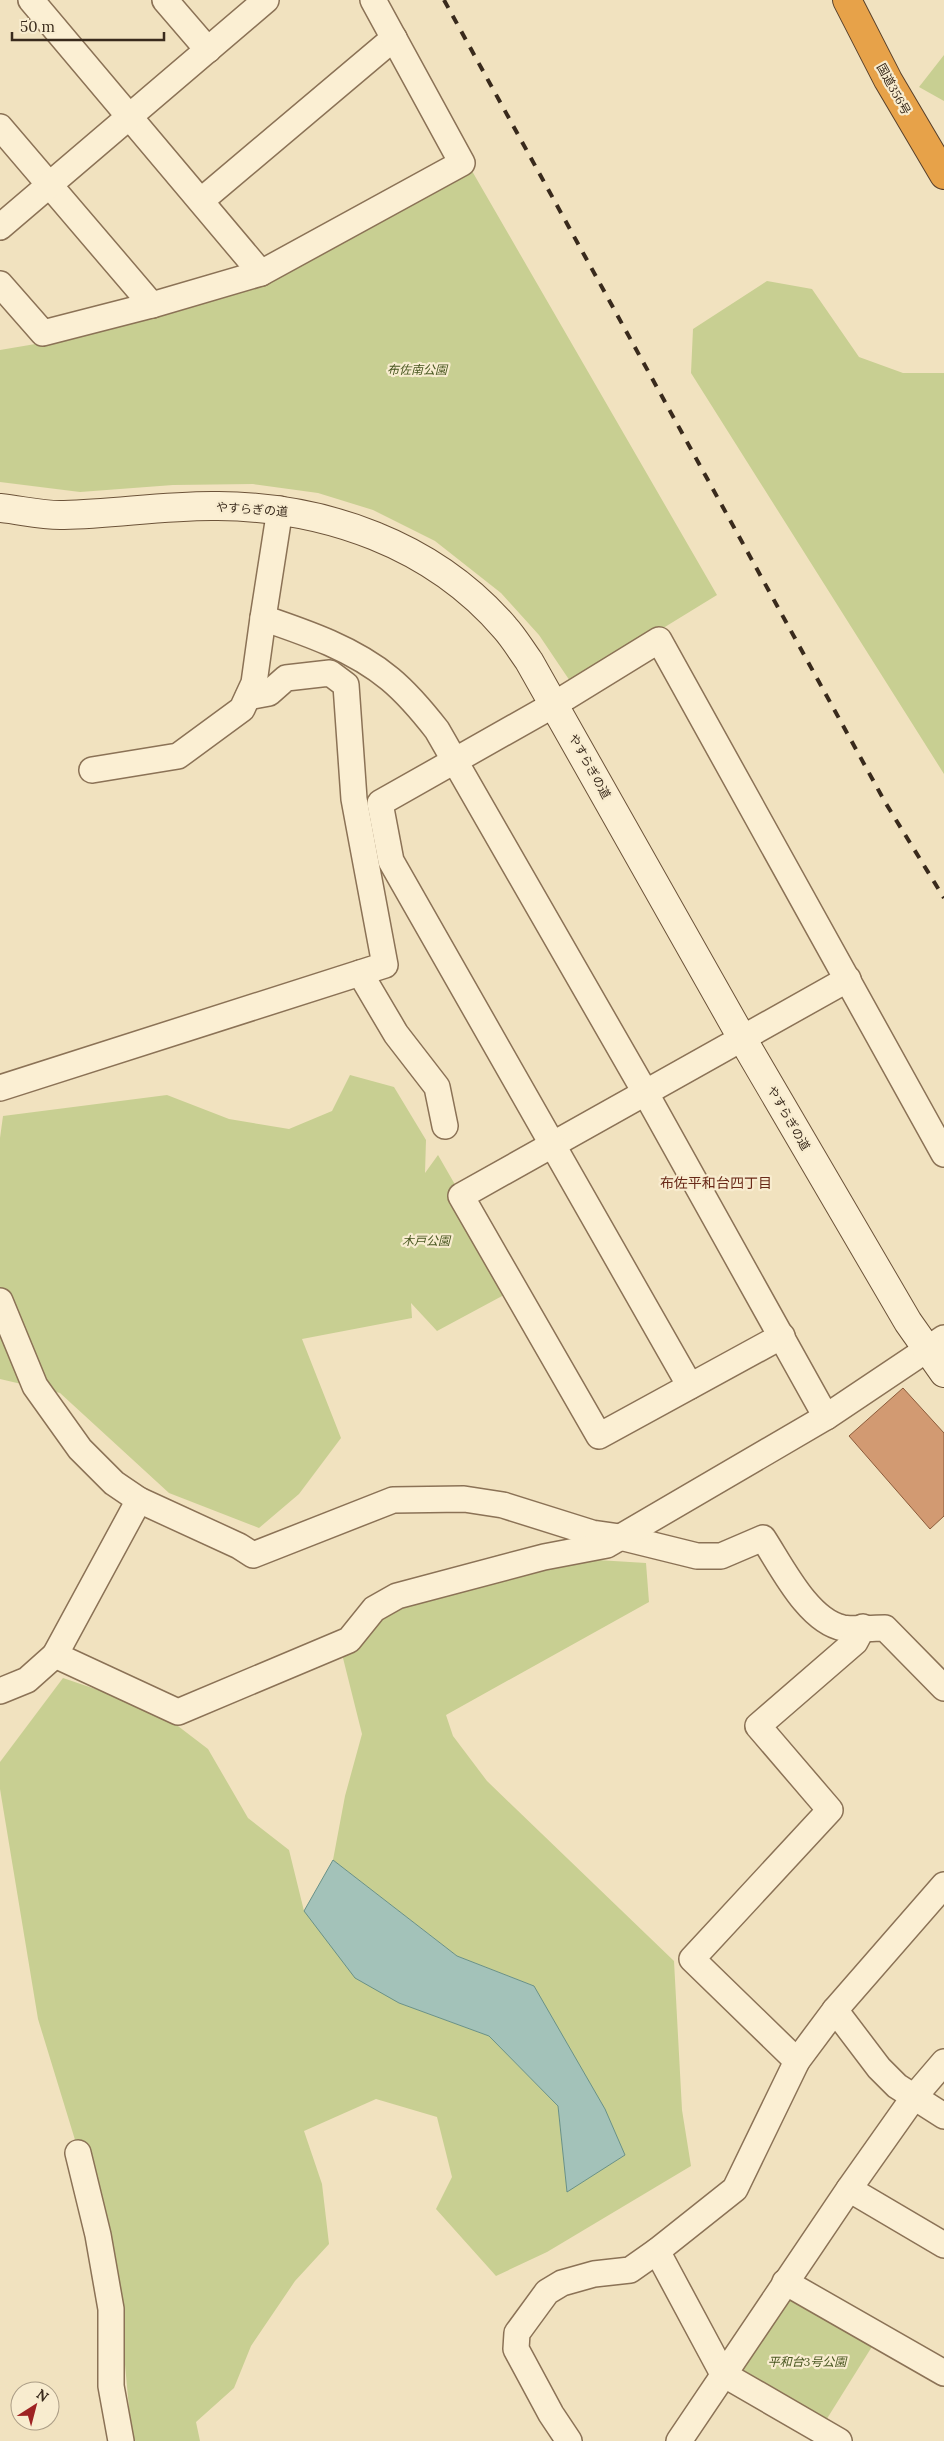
<svg xmlns="http://www.w3.org/2000/svg" width="944" height="2441" font-family="Lora,'Noto Sans JP',serif">
  <style>
    .green { fill: #c8cf92 }
    .water { fill: #a3c2b9; stroke: #699187 }
    .building { fill: #d29a72; stroke: #8b5b3a }
    .lines { fill: none; stroke-linecap: round; stroke-linejoin: round }
    .street-casing { stroke: #8b7256; stroke-width: 28 }
    .secondary-casing { stroke: #6c5339; stroke-width: 30 }
    .highway-casing { stroke: #58402b; stroke-width: 30 }
    .street { stroke: #fbefd3; stroke-width: 25 }
    .secondary { stroke: #fbefd3; stroke-width: 28 }
    .highway { stroke: #e7a249; stroke-width: 28 }
    .rail { stroke: #392a1c; stroke-width: 4; stroke-dasharray: 9 9; stroke-linecap: butt }
    .labels { text-anchor: middle; dominant-baseline: central; stroke-width: 4.5; stroke-linejoin: round; paint-order: stroke }
    .street-label { font-size: 12px; fill: #392a1c; stroke: #f8eccf }
    .park-label { font-size: 12px; font-style: italic; fill: #495721; stroke: #f8eccf }
    .neighbourhood-label { font-size: 14px; fill: #692918; stroke: #f8eccf }
  </style>
  <rect width="100%" height="100%" fill="#f1e2bf"/>
  <g class="green">
    <path d="M944 55V101L919 87Z"/>
    <path d="M472 171 717 595 572 684 539 635 501 593 435 541 373 510 318 493 253 484 173 485 80 492 0 482V350L53 341 272 281Z"/>
    <path d="M767 281 812 289 859 357 903 373H944V774L691 373 693 329Z"/>
    <path d="M350 1075 394 1087 426 1140 425 1173 438 1155 515 1289 437 1331 411 1303 412 1318 302 1339 341 1438 299 1494 259 1528 169 1493 60 1393 0 1379V1138L3 1116 167 1095 229 1119 289 1129 332 1111Z"/>
    <path d="M501 1554 646 1563 649 1602 446 1715 453 1736 487 1781 674 1961 682 2110 691 2166 547 2252 496 2276 436 2209 452 2177 437 2117 376 2099 304 2131 322 2184 329 2244 295 2281 251 2346 234 2388 196 2422 200 2441H132L117 2277 38 2019 0 1789V1762L63 1678 157 1710 208 1749 248 1818 289 1850 304 1911 399 2003 489 2036 558 2106 567 2191 625 2155 534 1986 457 1956 333 1860 345 1796 362 1734 343 1658 394 1588Z"/>
    <path d="M793 2299 873 2345 823 2425 739 2370 785 2300Z"/>
  </g>
  <path class="water" d="M333 1860 457 1956 534 1986 605 2109 625 2155 567 2192 558 2106 489 2036 399 2003 355 1978 304 1911Z"/>
  <path class="building" d="M903 1388 944 1433V1516L930 1529 849 1436Z"/>
  <g class="lines">
    <defs>
      <g id="street">
        <path d="M31 0 261 273"/>
        <path d="M165 0 208 50"/>
        <path d="M0 127 152 305"/>
        <path d="M202 200 394 38"/>
        <path d="M0 227 266 0"/>
        <path d="M0 284 43 333 152 305 261 273 462 163 373 0"/>
        <path d="M280 509 263 618C307 633 354 649 390 679 408 694 423 712 437 730L645 1092 826 1417"/>
        <path d="M92 770 178 756 242 709 254 683 263 618"/>
        <path d="M360 973 396 1034 437 1087 445 1126"/>
        <path d="M0 1088 385 965 354 799 346 685 330 673 286 678 269 693 248 697"/>
        <path d="M0 1301 35 1386 80 1449 114 1483 139 1500 239 1546 253 1555 393 1500 464 1499 503 1505 592 1533 620 1537 697 1556H721L763 1538C782 1567 808 1621 843 1628 856 1630 872 1628 885 1628L944 1688"/>
        <path d="M782 1336 599 1436 461 1196 848 979"/>
        <path d="M690 1386 391 861 380 803 555 704 659 640 944 1154"/>
        <path d="M55 1655 178 1712 349 1640 374 1609 397 1596 544 1557 607 1545 826 1417 944 1338"/>
        <path d="M0 1691 27 1680 55 1655 139 1500"/>
        <path d="M835 2010 879 2068 897 2086 944 2116"/>
        <path d="M797 2061 692 1959 830 1810 758 1726 855 1642 863 1627"/>
        <path d="M78 2153 98 2235 111 2309V2386L121 2441"/>
        <path d="M849 2189 944 2245"/>
        <path d="M657 2251 723 2374 839 2441"/>
        <path d="M785 2282 944 2373"/>
        <path d="M569 2441 551 2414 516 2349 517 2333 547 2292 562 2283 594 2274 630 2270 657 2251 735 2189 797 2061 835 2010 944 1885"/>
        <path d="M679 2441 849 2189 914 2097 944 2062"/>
      </g>
      <path id="secondary" d="M0 508C21 510 43 516 64 515 115 514 167 505 218 506 325 507 433 544 505 628 514 638 521 650 529 661L742 1038 908 1322 944 1373"/>
      <path id="highway" d="M847 0 888 80 944 175"/>
    </defs>
    <use href="#street" class="street-casing"/>
    <use href="#secondary" class="secondary-casing"/>
    <use href="#highway" class="highway-casing"/>
    <use href="#street" class="street"/>
    <use href="#secondary" class="secondary"/>
    <use href="#highway" class="highway"/>
    <path class="rail" d="M444 0 885 802 944 898"/>
  </g>
  <g class="labels">
    <g class="street-label">
      <text transform="translate(894 89) rotate(61)">国道356号</text>
      <text transform="translate(252 509) rotate(4)">やすらぎの道</text>
      <text transform="translate(590 766) rotate(61)">やすらぎの道</text>
      <text transform="translate(789 1118) rotate(60)">やすらぎの道</text>
    </g>
    <g class="park-label">
      <text x="417" y="369">布佐南公園</text>
      <text x="426" y="1240">木戸公園</text>
      <text x="807" y="2361">平和台3号公園</text>
    </g>
    <g class="neighbourhood-label">
      <text x="716" y="1183">布佐平和台四丁目</text>
    </g>
  </g>
  <g transform="translate(35 2406) rotate(36)"><circle r="24" fill="#f8eccf" stroke="#ac9e87"/>
  <path d="M0-4L9 19L0 12L-9 19Z" fill="#9e2223"/>
  <text y="-8" font-size="14" font-weight="bold" text-anchor="middle" fill="#392a1c">N</text>
  </g>
  <path d="M12 32v8h152v-8" fill="none" stroke="#392a1c" stroke-width="2.5"/>
  <text x="20" y="32" font-size="15" fill="#392a1c" stroke="#f8eccf" stroke-width="4" paint-order="stroke">50 m</text>
</svg>
